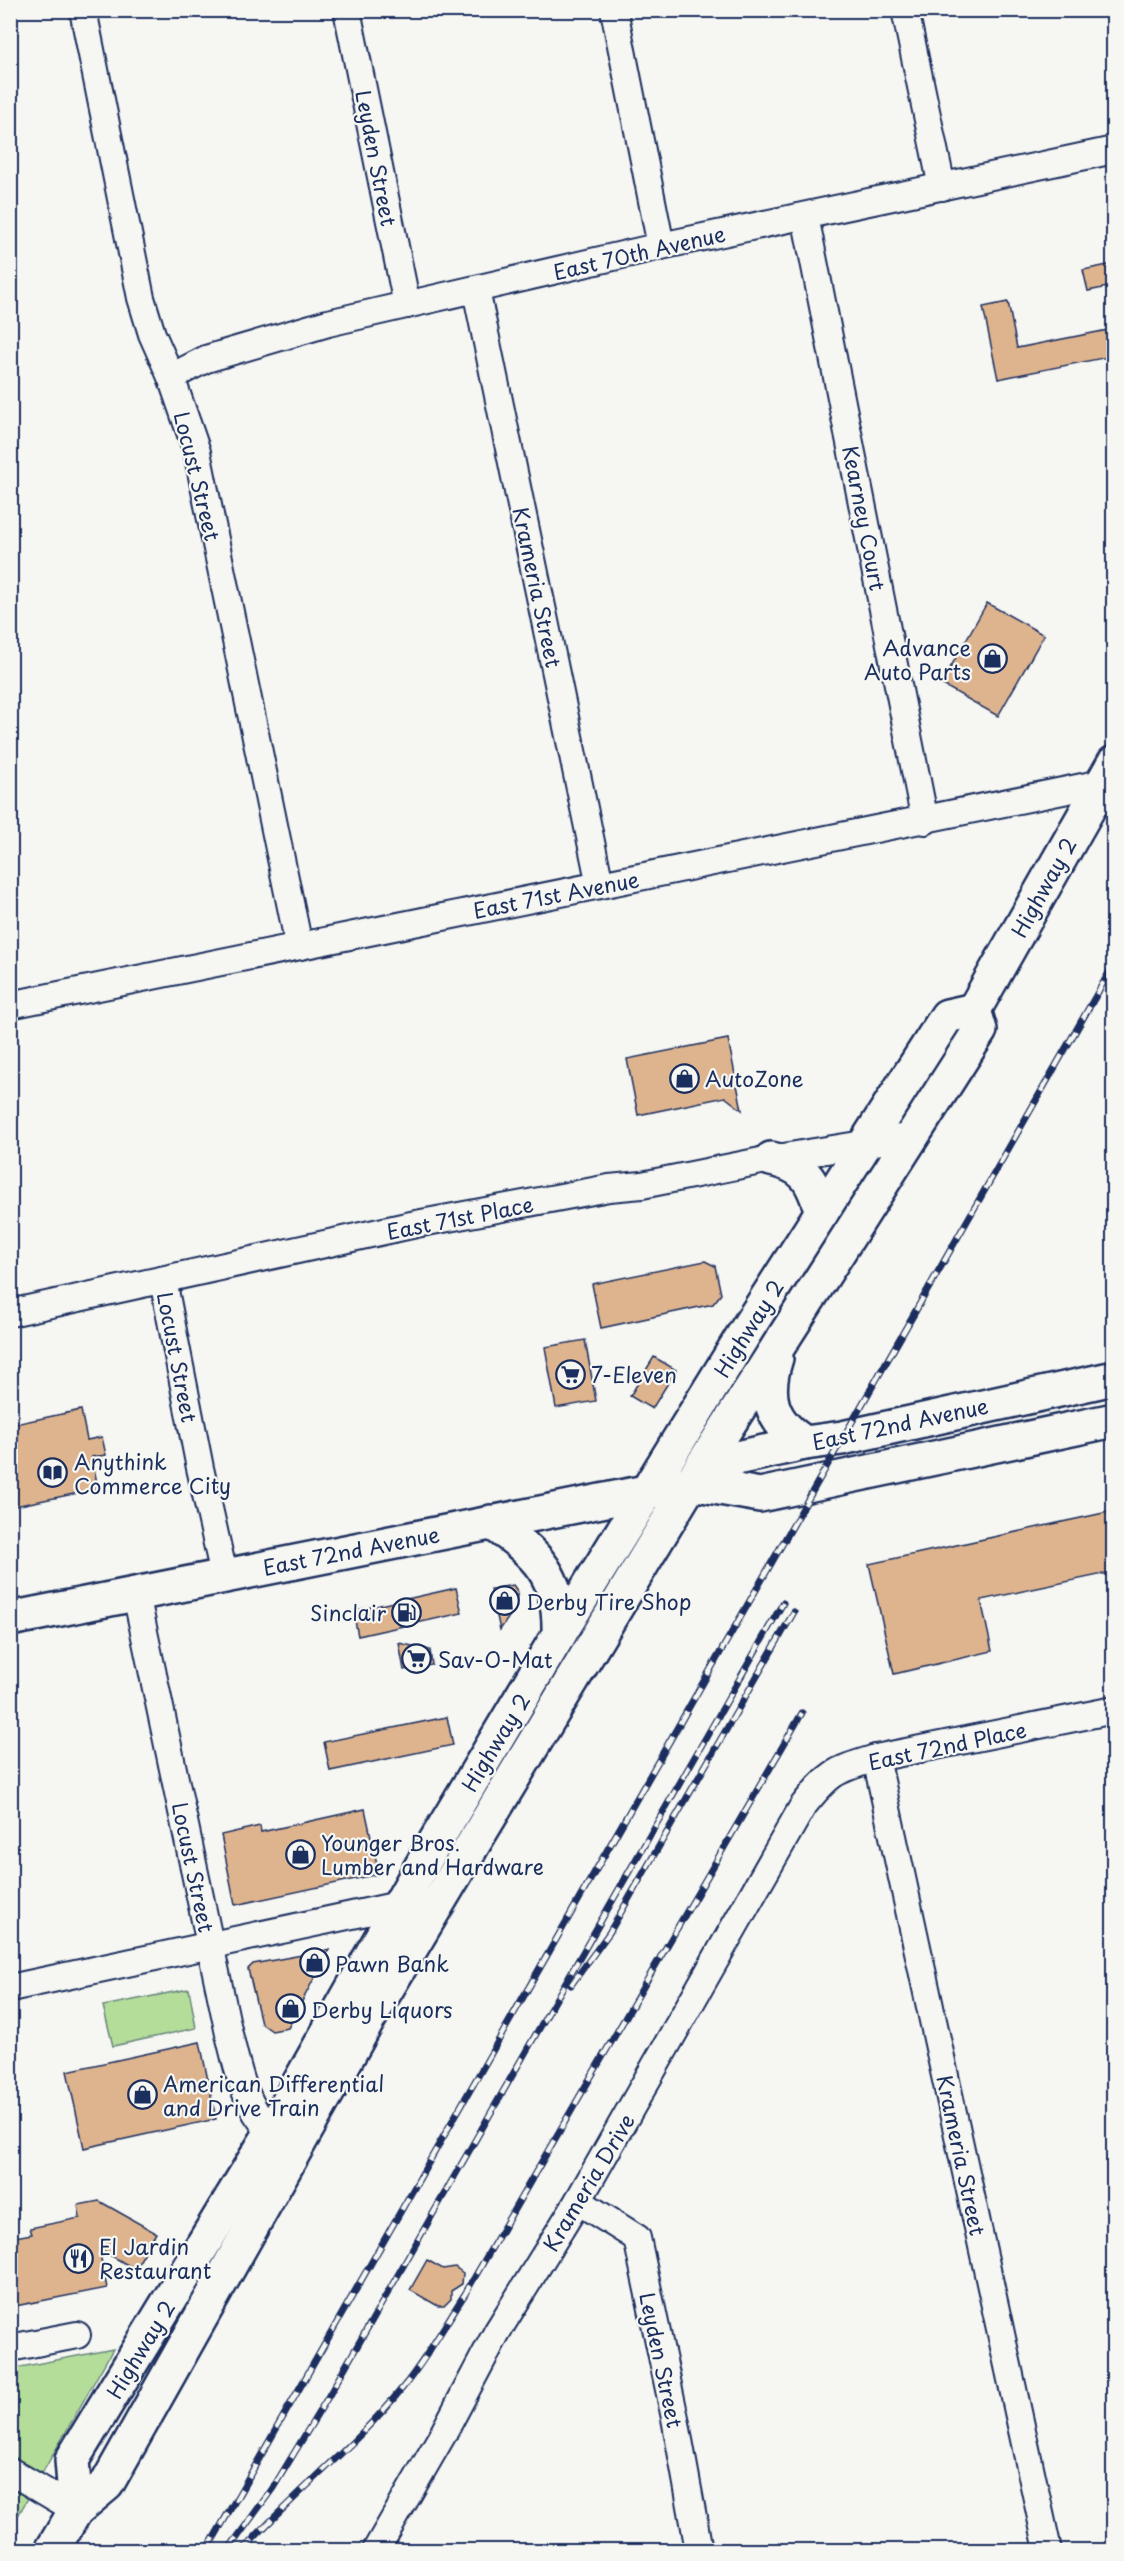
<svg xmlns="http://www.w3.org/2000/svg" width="1124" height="2561" font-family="'Playpen Sans',sans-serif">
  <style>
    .green { fill: #b4dd9a; stroke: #68867c; stroke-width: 1.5 }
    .building { fill: #deb48f; stroke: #1b2f5e; stroke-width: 1.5 }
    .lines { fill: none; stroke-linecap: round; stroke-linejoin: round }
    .street-casing { stroke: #1b2f5e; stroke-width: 30 }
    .secondary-casing { stroke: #1b2f5e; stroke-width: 38 }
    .primary-casing { stroke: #1b2f5e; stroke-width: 38 }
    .street { stroke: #f6f6f2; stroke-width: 26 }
    .secondary { stroke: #f6f6f2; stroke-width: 33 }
    .primary { stroke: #f6f6f2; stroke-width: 33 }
    .rail-casing { stroke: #1b2f5e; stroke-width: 7 }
    .rail { stroke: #f6f6f2; stroke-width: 4.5; stroke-dasharray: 14; stroke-linecap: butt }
    .labels { text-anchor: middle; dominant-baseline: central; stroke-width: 4.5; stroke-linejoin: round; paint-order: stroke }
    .street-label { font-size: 21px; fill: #1b2f5e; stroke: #f6f6f2 }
    .poi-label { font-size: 21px; fill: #1b2f5e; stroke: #f6f6f2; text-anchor: start }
  </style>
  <rect width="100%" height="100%" fill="#f6f6f2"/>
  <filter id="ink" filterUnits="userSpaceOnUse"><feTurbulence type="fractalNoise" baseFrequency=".0167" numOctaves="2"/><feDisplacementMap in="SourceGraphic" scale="12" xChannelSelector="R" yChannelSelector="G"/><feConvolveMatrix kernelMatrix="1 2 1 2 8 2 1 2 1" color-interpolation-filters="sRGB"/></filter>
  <g filter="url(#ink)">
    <g class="green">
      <path d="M189 1989 196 2028 113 2046 103 2006Z"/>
      <path d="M113 2349 11 2528 10 2369Z"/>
    </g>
    <g class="building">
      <path d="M1113 264V286L1088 291 1083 270Z"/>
      <path d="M1008 302 1017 348 1113 329V356L998 379 983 307Z"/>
      <path d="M987 603 1044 635 998 716 941 684Z"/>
      <path d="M728 1039 742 1110 725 1097 638 1115 627 1059Z"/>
      <path d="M705 1261 715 1266 721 1294 713 1304 601 1328 592 1284Z"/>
      <path d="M585 1340 596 1401 556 1408 545 1347Z"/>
      <path d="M654 1357 676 1370 652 1409 630 1396Z"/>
      <path d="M81 1410 87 1440 102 1437 106 1455 92 1457 98 1489 10 1507V1425Z"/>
      <path d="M1113 1511V1572L981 1600 992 1651 894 1674 869 1564Z"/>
      <path d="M513 1585 518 1592 513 1611 500 1630 491 1589Z"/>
      <path d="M456 1588 462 1613 358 1636 353 1611Z"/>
      <path d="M399 1643 430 1650 432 1665 404 1670Z"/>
      <path d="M447 1717 453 1745 330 1771 324 1742Z"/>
      <path d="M365 1809 379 1874 235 1905 221 1835 260 1826 261 1832Z"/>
      <path d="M329 1950 288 2028 272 2031 261 2023 248 1969 253 1964Z"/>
      <path d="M200 2042 216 2119 84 2148 67 2071Z"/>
      <path d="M99 2201 156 2233 135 2269 99 2249 107 2288 10 2307V2238L32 2234 30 2228 80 2218 78 2205Z"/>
      <path d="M427 2260 443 2269 455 2267 463 2273 462 2284 451 2291V2299L444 2306H438L410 2290Z"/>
    </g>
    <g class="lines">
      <defs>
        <g id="street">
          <path d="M83 10 141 298 152 334 171 377 197 452 299 946"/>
          <path d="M347 10 407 305"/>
          <path d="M614 10 661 246"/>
          <path d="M905 10 942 187"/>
          <path d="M805 216 925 821"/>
          <path d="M476 290 600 885"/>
          <path d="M171 377 206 359 328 323 661 246 1114 150"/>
          <path d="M10 1005 1102 783"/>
          <path d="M163 1280 200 1468 224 1575"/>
          <path d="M10 1313 416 1224 609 1188 642 1185 771 1159 913 1136"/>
          <path d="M136 1594 229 2034C239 2074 243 2101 271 2133"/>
          <path d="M876 1758 1048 2550"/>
          <path d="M10 1988 399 1905"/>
          <path d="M578 2201 637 2238 675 2418 699 2550"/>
          <path d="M10 2348 77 2335"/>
          <path d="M10 2471 76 2510"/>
          <path d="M376 2550 443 2434 497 2332 578 2201 803 1806C831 1771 834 1771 876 1758L1114 1710"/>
        </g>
        <g id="secondary">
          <path d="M691 1483 760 1495 1114 1420"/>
          <path d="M10 1619 691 1483 737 1458 805 1443 842 1438 1114 1378"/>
        </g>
        <g id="primary">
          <path d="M771 1159C805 1166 812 1179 822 1212"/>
          <path d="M776 1358C764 1395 770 1422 805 1443"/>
          <path d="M491 1522C537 1554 561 1575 559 1635"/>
          <path d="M76 2510 72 2460 271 2133 434 1844 552 1646 747 1329 947 1016 974 1010"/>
          <path d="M52 2550 76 2510 107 2484 368 2020 475 1841 691 1483 980 1030 974 1010 1114 763"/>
        </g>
      </defs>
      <use href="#street" class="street-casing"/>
      <use href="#secondary" class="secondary-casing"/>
      <use href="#primary" class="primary-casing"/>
      <use href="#street" class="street"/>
      <use href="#secondary" class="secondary"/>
      <use href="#primary" class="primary"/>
      <defs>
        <g id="rail">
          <path d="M571 1985 609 1933 794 1612"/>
          <path d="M207 2550 1114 964"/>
          <path d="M228 2550 273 2488 328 2397 783 1603"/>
          <path d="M243 2550C294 2493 356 2446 404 2386 427 2358 445 2324 465 2294L802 1713"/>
        </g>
      </defs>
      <use href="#rail" class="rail-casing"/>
      <use href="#rail" class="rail"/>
    </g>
  </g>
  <defs>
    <symbol id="shop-ring" viewBox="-11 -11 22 22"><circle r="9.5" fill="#f6f6f2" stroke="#1b2f5e" stroke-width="1.5"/><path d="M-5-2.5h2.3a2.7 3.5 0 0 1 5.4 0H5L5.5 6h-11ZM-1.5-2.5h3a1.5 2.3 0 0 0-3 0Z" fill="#1b2f5e"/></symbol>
    <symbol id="supermarket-ring" viewBox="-11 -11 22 22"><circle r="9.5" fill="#f6f6f2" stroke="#1b2f5e" stroke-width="1.5"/><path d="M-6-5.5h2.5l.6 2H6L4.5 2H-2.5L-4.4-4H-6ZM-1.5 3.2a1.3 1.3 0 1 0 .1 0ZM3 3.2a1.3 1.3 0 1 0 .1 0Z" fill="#1b2f5e"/></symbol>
    <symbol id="library-ring" viewBox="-11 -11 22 22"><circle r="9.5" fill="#f6f6f2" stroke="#1b2f5e" stroke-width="1.5"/><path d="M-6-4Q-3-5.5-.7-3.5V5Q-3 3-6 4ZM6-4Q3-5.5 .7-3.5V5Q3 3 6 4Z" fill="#1b2f5e"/></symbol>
    <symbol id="fuel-ring" viewBox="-11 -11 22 22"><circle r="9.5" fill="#f6f6f2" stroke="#1b2f5e" stroke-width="1.5"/><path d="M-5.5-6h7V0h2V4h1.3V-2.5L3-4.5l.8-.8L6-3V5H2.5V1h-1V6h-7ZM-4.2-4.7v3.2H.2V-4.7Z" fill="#1b2f5e"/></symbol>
    <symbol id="restaurant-ring" viewBox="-11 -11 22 22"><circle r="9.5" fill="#f6f6f2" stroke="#1b2f5e" stroke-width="1.5"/><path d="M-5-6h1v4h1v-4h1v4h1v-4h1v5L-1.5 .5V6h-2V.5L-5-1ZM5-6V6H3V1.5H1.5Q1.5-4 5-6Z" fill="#1b2f5e"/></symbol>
  </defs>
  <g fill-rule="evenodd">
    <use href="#shop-ring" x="976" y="642" width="33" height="33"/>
    <use href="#shop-ring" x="668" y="1062" width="33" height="33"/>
    <use href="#supermarket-ring" x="554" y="1358" width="33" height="33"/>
    <use href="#library-ring" x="36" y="1456" width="33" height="33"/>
    <use href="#shop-ring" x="488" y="1584" width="33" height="33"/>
    <use href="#fuel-ring" x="390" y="1596" width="33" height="33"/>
    <use href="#supermarket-ring" x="400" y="1642" width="33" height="33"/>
    <use href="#shop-ring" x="284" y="1838" width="33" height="33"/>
    <use href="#shop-ring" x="298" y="1946" width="33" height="33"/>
    <use href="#shop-ring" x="274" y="1992" width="33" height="33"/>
    <use href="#shop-ring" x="126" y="2078" width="33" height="33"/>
    <use href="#restaurant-ring" x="62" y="2242" width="33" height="33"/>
  </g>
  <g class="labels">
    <g class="street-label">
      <text transform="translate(377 158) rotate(79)">Leyden Street</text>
      <text transform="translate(639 252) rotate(-13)">East 70th Avenue</text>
      <text transform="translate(198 476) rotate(76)">Locust Street</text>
      <text transform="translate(865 518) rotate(79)">Kearney Court</text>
      <text transform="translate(538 587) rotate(78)">Krameria Street</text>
      <text transform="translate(1043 887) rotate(-61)">Highway 2</text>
      <text transform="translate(556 894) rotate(-11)">East 71st Avenue</text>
      <text transform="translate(460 1217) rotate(-11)">East 71st Place</text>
      <text transform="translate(748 1328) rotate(-58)">Highway 2</text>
      <text transform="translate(178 1357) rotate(79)">Locust Street</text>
      <text transform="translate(900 1423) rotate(-12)">East 72nd Avenue</text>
      <text transform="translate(351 1550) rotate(-11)">East 72nd Avenue</text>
      <text transform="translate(495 1742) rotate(-59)">Highway 2</text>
      <text transform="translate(947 1745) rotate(-12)">East 72nd Place</text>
      <text transform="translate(194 1867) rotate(78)">Locust Street</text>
      <text transform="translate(962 2155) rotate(78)">Krameria Street</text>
      <text transform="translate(588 2182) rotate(-59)">Krameria Drive</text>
      <text transform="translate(140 2349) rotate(-59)">Highway 2</text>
      <text transform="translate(662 2360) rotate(78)">Leyden Street</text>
    </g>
    <g class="poi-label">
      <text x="971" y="647" text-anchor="end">Advance<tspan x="971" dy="24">Auto Parts</tspan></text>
      <text x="705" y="1078">AutoZone</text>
      <text x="591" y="1374">7-Eleven</text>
      <text x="74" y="1461">Anythink<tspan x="74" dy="24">Commerce City</tspan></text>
      <text x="526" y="1601">Derby Tire Shop</text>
      <text x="386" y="1612" text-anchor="end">Sinclair</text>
      <text x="438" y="1659">Sav-O-Mat</text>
      <text x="321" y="1842">Younger Bros.<tspan x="321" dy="24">Lumber and Hardware</tspan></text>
      <text x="335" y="1963">Pawn Bank</text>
      <text x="311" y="2009">Derby Liquors</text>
      <text x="163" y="2083">American Differential<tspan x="163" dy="24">and Drive Train</tspan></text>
      <text x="99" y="2246">El Jardin<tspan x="99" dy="24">Restaurant</tspan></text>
    </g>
  </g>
  <rect width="1124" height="2561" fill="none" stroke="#f6f6f2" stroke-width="36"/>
  <rect x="18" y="18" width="1088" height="2525" fill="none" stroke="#1b2f5e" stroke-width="2" filter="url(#ink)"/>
</svg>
